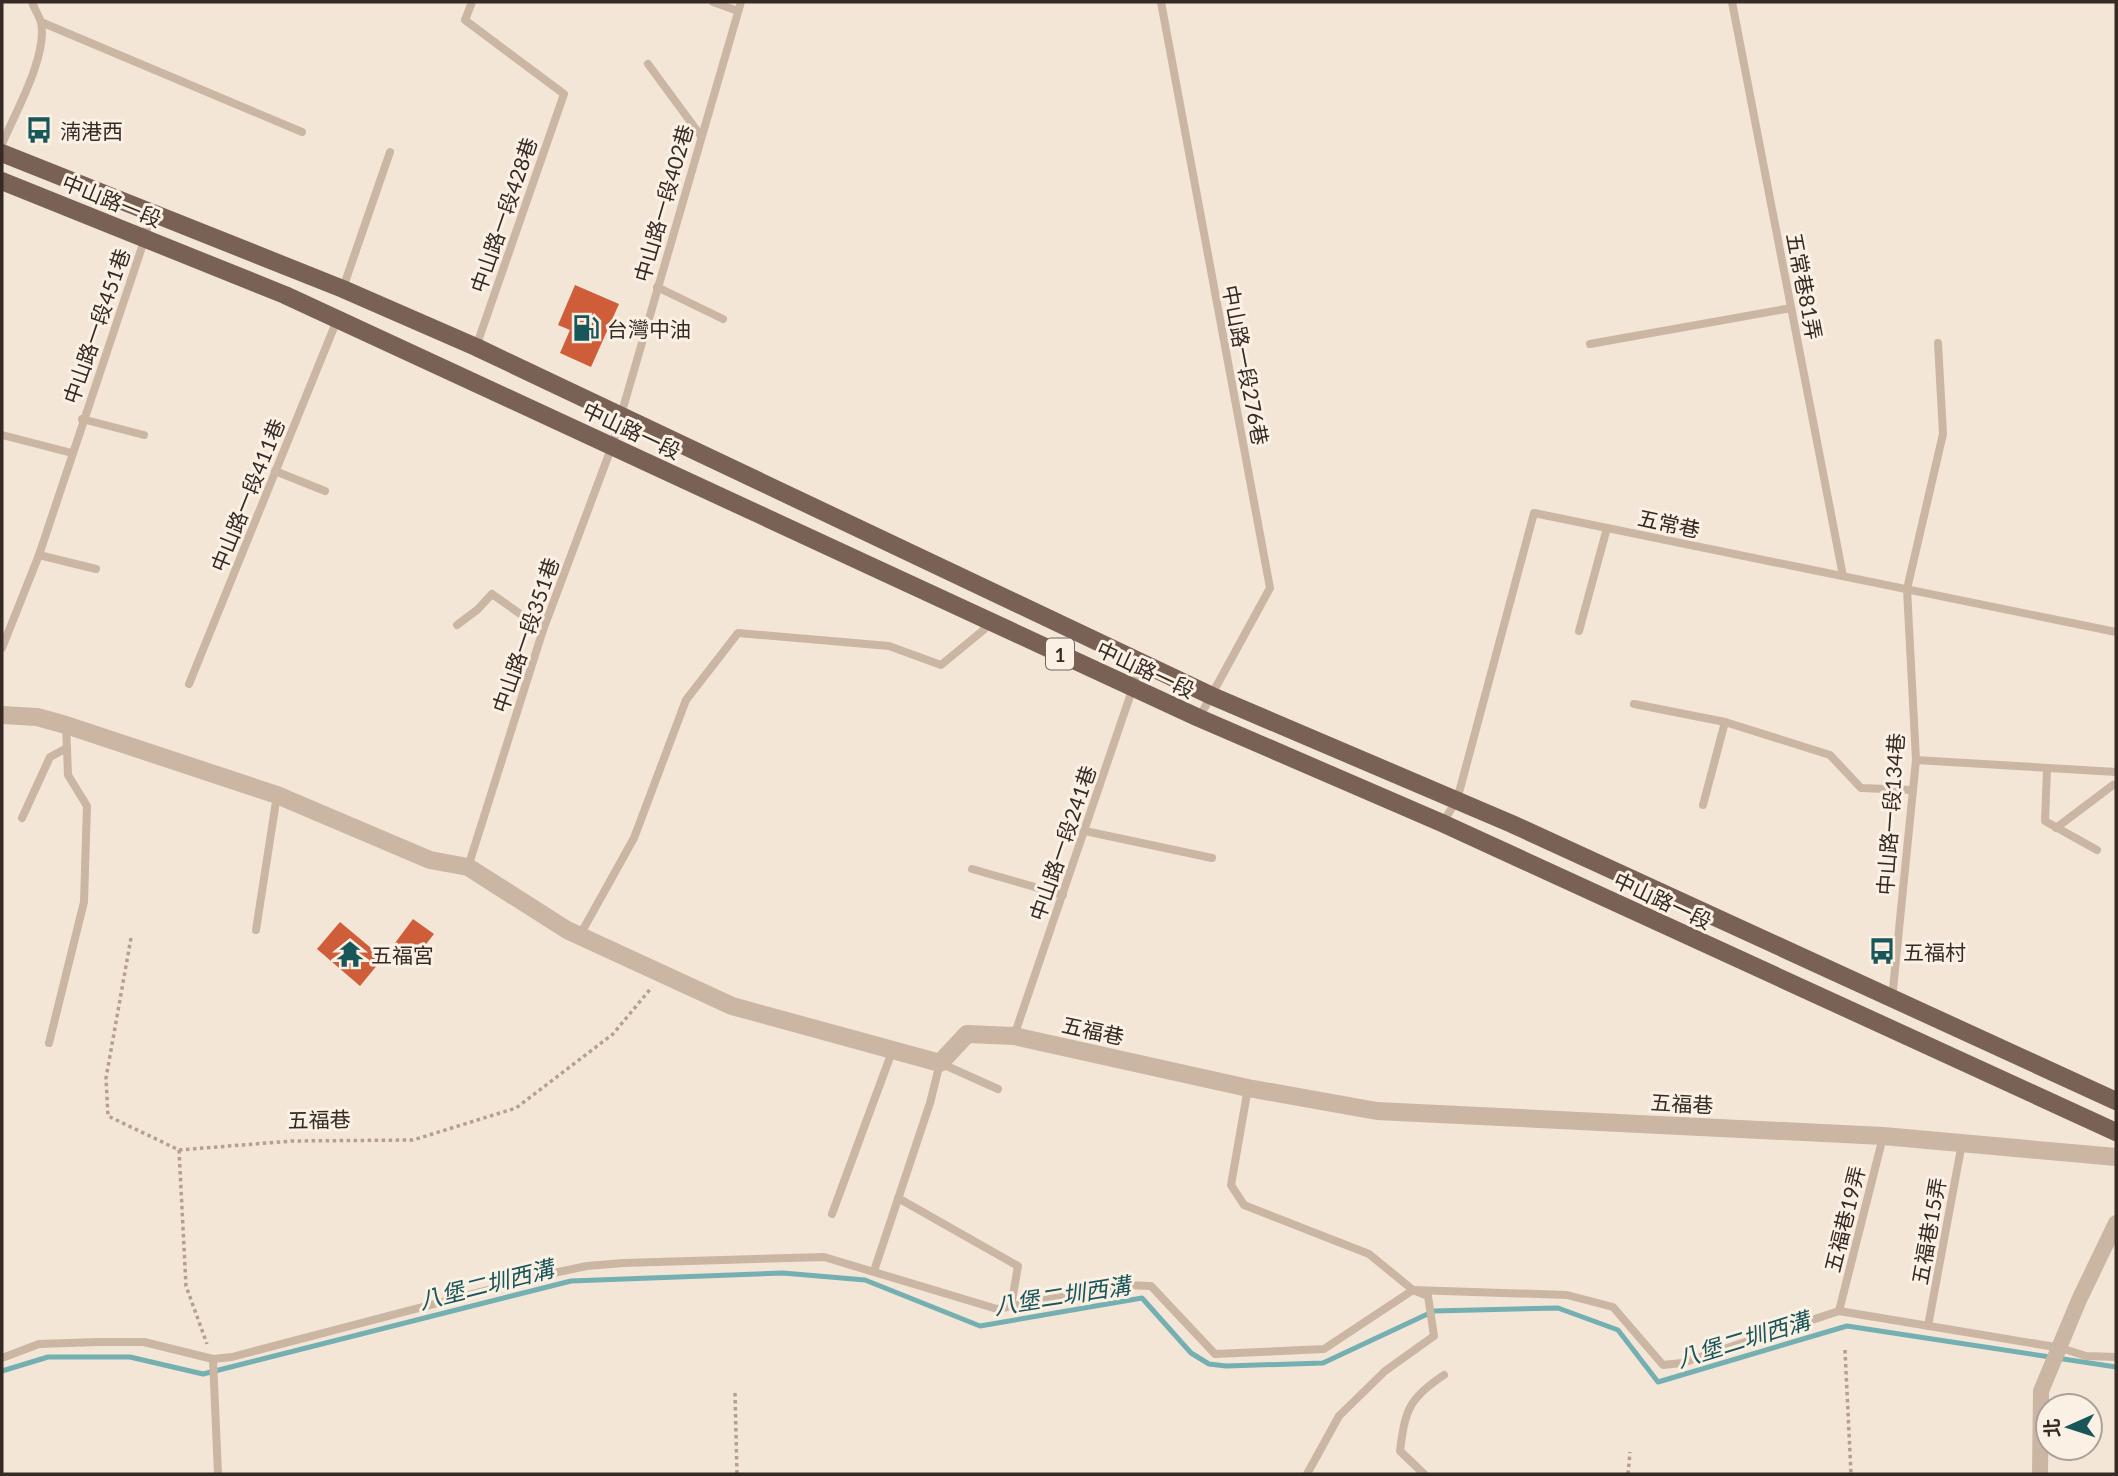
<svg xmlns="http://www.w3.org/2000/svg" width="2118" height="1476" font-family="Lato,'Noto Sans TC',sans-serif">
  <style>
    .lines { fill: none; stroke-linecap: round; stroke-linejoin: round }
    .stream { stroke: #74afb2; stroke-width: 5 }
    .building { fill: #cf5d39 }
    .path { stroke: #b79f8d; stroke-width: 3.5; stroke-dasharray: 3.5 3.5; stroke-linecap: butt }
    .service { stroke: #cbb5a3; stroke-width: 8 }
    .minor { stroke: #cbb5a3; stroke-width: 16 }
    .tertiary { stroke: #cbb5a3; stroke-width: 18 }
    .primary { stroke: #796155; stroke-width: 18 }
    .labels { text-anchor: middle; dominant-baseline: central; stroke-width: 6; stroke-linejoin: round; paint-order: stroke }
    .shield { fill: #faf0e4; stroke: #71655e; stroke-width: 2 }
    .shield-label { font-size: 19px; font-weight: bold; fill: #362a25 }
    .poi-label { font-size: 21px; fill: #362a25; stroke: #faf0e4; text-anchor: start }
    .street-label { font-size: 21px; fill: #362a25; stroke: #faf0e4 }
    .water-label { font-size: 23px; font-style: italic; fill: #18565a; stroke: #faf0e4 }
  </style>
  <rect width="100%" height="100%" fill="#f3e6d7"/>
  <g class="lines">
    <path class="stream" d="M2 1371 48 1357H130L203 1374 571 1281 783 1273 865 1280 980 1326 1142 1298 1191 1353 1209 1364 1226 1366 1323 1363 1434 1311 1558 1308 1618 1330 1658 1382 1847 1326 2116 1367"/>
  </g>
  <g class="building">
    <path d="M575 285 619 304 591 367 560 353 570 330 558 325Z"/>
    <path d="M413 919 434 934 412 962 392 947Z"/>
    <path d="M340 922 383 958 360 986 317 949Z"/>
  </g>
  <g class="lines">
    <g class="path">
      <path d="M131 938 106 1078 108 1116 179 1150 292 1141 413 1140 516 1108 613 1034 652 987"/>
      <path d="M179 1150 186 1286 207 1344"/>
      <path d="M1845 1350 1851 1474"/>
      <path d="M735 1393 737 1474"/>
      <path d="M1628 1474 1630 1452"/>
    </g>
    <g class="service">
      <path d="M472 2 465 20 564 94 476 347"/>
      <path d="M713 2 738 11"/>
      <path d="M1161 2 1270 588 1199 718"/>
      <path d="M1732 2 1843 576"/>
      <path d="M41 22 302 132"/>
      <path d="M648 64 701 136"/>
      <path d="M2 144C15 113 48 56 41 22 39 16 34 8 32 2"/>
      <path d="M657 287 723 319"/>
      <path d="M343 288 390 152"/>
      <path d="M1590 344 1791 308"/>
      <path d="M82 419 144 435"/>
      <path d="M2 435 72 453"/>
      <path d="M275 471 325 491"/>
      <path d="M39 555 96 569"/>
      <path d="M457 625 477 610 492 594 543 630"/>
      <path d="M1579 631 1607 528"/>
      <path d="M2 648 39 555 145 238 150 211"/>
      <path d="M189 684 337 320"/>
      <path d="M1634 704 1725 722 1830 755 1861 788 1913 790"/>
      <path d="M1916 760 2116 772"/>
      <path d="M2047 770 2045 821 2097 850"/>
      <path d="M1703 805 1725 722"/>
      <path d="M22 818 50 757 67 748"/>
      <path d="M1443 822 1457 800 1534 513 2116 632"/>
      <path d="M2056 828 2113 785"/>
      <path d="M1085 831 1212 858"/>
      <path d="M468 867 543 630 612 446 741 2"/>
      <path d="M972 869 1063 895"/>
      <path d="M256 930 277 795"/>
      <path d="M580 935 634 838 686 700 738 633 889 646 941 665 992 623"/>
      <path d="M1892 999 1916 760 1907 589 1943 434 1938 343"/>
      <path d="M1014 1036 1142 661"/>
      <path d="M49 1043 84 902 87 806 68 775 66 725"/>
      <path d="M1248 1088 1231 1185 1244 1205 1369 1254 1413 1290 1428 1296 1434 1336 1385 1371 1339 1416 1307 1474"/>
      <path d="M898 1198 1018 1266 1011 1307"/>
      <path d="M832 1214 893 1049"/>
      <path d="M874 1271 930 1103 940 1063 998 1089"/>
      <path d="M1839 1311 1883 1137"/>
      <path d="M1928 1326 1962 1143"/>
      <path d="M2 1358 39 1344 98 1342H144L213 1359 232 1357 549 1274 587 1266 623 1263 824 1257 997 1309 1124 1285 1151 1286 1215 1354 1324 1349 1413 1290 1567 1295 1613 1307 1663 1365 1682 1363 1839 1311 2061 1348 2086 1356 2116 1357"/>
      <path d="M213 1359 218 1474"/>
      <path d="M1424 1474 1400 1451C1405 1410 1409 1398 1444 1375"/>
    </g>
    <path class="minor" d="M2040 1474 2041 1391 2079 1300 2116 1223"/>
    <path class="tertiary" d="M2 715 37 717 66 725 277 795 430 860 468 867 567 930 732 1006 940 1063 967 1034 1014 1036 1248 1088 1377 1111 1883 1136 2116 1157"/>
    <g class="primary">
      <path d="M2 153 343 289 476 347 1212 696 1512 824 2116 1101"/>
      <path d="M2 181 285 295 1199 718 1442 823 2116 1132"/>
    </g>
  </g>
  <defs>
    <symbol id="bus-bare" viewBox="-9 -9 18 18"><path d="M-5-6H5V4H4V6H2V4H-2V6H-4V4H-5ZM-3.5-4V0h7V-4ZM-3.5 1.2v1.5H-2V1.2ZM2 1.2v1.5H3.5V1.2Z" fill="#18565a" stroke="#faf0e4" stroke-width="2.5" paint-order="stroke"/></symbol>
    <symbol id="fuel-bare" viewBox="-9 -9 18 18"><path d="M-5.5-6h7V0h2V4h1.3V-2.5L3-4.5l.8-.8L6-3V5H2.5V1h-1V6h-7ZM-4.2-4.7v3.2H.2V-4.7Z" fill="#18565a" stroke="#faf0e4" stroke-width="2.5" paint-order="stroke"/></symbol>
    <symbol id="temple-bare" viewBox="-9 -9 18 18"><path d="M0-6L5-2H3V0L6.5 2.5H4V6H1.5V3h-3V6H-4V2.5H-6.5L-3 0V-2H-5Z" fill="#18565a" stroke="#faf0e4" stroke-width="2.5" paint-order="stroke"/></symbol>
  </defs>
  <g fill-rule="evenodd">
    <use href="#bus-bare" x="20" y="111" width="38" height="38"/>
    <use href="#fuel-bare" x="567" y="309" width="38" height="38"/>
    <use href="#bus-bare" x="1863" y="932" width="38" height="38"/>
    <use href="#temple-bare" x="331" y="935" width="38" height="38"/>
  </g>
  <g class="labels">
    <rect class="shield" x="1046" y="638.5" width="28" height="31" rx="5"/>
    <g class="shield-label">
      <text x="1060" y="654">1</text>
    </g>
    <g class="poi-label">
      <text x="60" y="130">湳港西</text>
      <text x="607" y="328">台灣中油</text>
      <text x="1903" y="951">五福村</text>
      <text x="371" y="954">五福宮</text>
    </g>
    <g class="street-label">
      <text transform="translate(112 200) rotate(22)">中山路一段</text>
      <text transform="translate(663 203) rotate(-74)">中山路一段402巷</text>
      <text transform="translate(503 215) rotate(-71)">中山路一段428巷</text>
      <text transform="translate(1805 286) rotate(79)">五常巷81弄</text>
      <text transform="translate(96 326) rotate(-71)">中山路一段451巷</text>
      <text transform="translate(1246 365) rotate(79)">中山路一段276巷</text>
      <text transform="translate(632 430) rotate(25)">中山路一段</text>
      <text transform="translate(247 495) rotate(-68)">中山路一段411巷</text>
      <text transform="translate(1669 523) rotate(12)">五常巷</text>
      <text transform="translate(525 635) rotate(-71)">中山路一段351巷</text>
      <text transform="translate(1146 669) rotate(25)">中山路一段</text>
      <text transform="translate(1890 814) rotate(-86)">中山路一段134巷</text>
      <text transform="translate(1062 843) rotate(-71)">中山路一段241巷</text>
      <text transform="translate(1663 900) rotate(25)">中山路一段</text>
      <text transform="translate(1093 1030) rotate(12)">五福巷</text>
      <text transform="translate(1682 1103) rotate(3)">五福巷</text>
      <text transform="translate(319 1119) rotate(-1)">五福巷</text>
      <text transform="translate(1844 1219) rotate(-76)">五福巷19弄</text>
      <text transform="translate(1928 1231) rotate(-80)">五福巷15弄</text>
    </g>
    <g class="water-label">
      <text transform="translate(486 1284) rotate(-14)">八堡二圳西溝</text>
      <text transform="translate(1062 1295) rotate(-9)">八堡二圳西溝</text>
      <text transform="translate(1743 1339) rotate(-17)">八堡二圳西溝</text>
    </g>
  </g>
  <rect width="2118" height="1476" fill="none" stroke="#362a25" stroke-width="7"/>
  <g transform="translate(2069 1427) rotate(267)"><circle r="33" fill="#faf0e4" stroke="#aca198" stroke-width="2"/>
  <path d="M0-5L12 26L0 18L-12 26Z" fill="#18565a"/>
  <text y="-10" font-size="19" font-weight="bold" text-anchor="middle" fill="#362a25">北</text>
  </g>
</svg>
